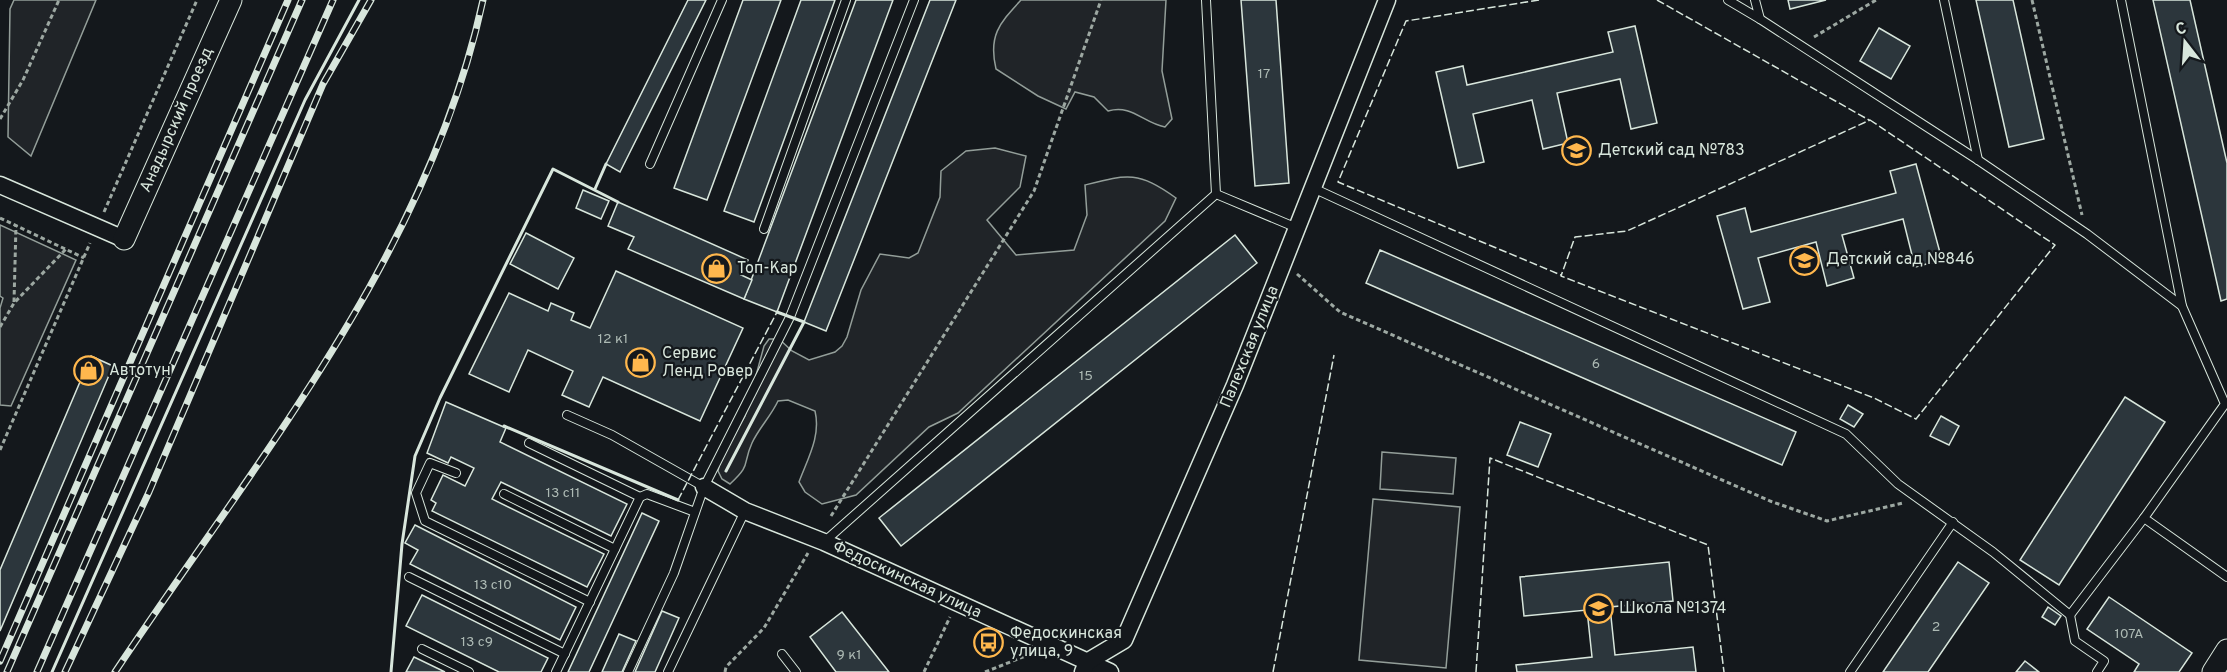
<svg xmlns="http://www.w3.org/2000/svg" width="2227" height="672" font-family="Overpass,sans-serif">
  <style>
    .green { fill: #202428; stroke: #939e99; stroke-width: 1.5 }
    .building { fill: #2c363c; stroke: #d8e6dc; stroke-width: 1.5 }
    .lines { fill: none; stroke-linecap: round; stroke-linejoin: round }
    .service-casing { stroke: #d8e6dc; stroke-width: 10 }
    .minor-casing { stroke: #d8e6dc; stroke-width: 19 }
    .tertiary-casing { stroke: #d8e6dc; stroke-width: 23 }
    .path { stroke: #9da8a2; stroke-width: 3; stroke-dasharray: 4.5 3; stroke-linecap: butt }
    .service { stroke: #14181c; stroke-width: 8 }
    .minor { stroke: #14181c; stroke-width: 16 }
    .tertiary { stroke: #14181c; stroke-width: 21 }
    .rail-casing { stroke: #d8e6dc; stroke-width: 7 }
    .rail { stroke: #14181c; stroke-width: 4.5; stroke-dasharray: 14; stroke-linecap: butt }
    .fence { stroke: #d8e6dc; stroke-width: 1.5; stroke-dasharray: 8 3; stroke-linecap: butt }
    .wall { stroke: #d8e6dc; stroke-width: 3 }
    .labels { text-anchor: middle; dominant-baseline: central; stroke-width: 4.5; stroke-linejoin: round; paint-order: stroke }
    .number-label { font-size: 14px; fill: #adbab4 }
    .street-label { font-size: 16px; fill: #d8e6dc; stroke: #14181c }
    .poi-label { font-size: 16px; fill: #d8e6dc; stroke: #14181c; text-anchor: start }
  </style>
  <rect width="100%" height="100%" fill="#14181c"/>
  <g class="green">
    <path d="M14 0H96L31 156 8 137 10 9Z"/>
    <path d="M1021 0H1166L1162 71 1172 119 1165 127C1143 123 1132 104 1108 111L1094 97 1075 92 1066 109 1038 96 996 69C988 35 1000 23 1021 0Z"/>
    <path d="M995 148 1026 156 1020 187 987 220 1016 255 1074 250 1087 215 1085 185C1128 174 1138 171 1176 198L1165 221 958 413 929 427 856 495 822 504 805 492 799 482C808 458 821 436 815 411L788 400 778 401C771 416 759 428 752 443 742 465 752 464 730 484L722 479 718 471 720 461 745 416 764 346 769 339H779L792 351 809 360 835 352 842 346 847 337 861 290 880 254 909 258 918 253 940 197 941 171 966 151Z"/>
    <path d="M0 225 76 260 11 406 0 405V308L3 298 0 296Z"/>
    <path d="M1382 452 1456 458 1453 494 1380 489Z"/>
    <path d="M1373 499 1460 507 1446 668 1359 660Z"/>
  </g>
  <g class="building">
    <path d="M688 0H706L620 172 606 164Z"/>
    <path d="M743 0H781L707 200 674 188Z"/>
    <path d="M801 0H835L754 222 724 211Z"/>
    <path d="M856 0H893L777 312 744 299Z"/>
    <path d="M930 0H956L826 331 804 322Z"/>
    <path d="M1241 0H1276L1289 183 1255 186Z"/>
    <path d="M1788 0H1826L1790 9Z"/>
    <path d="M1976 0H2013L2044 139 2009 147Z"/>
    <path d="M2153 0H2190L2227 163V299L2221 301Z"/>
    <path d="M1635 26 1657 123 1631 129 1620 79 1557 93 1568 143 1543 149 1532 100 1473 114 1484 162 1458 168 1436 72 1463 66 1467 85 1613 52 1608 32Z"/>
    <path d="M1879 28 1910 46 1891 79 1860 61Z"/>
    <path d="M1916 164 1942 260 1915 267 1903 219 1842 235 1854 278 1827 286 1816 242 1758 258 1770 302 1743 309 1717 216 1745 208 1751 232 1896 193 1890 171Z"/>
    <path d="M583 190 609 201 601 219 576 208Z"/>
    <path d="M618 202 748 260 741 275 752 280 744 299 628 249 634 237 608 226Z"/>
    <path d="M526 233 574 258 558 289 510 264Z"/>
    <path d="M1235 235 1257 263 901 546 879 518Z"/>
    <path d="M1380 250 1796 432 1782 465 1366 283Z"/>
    <path d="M616 271 743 328 700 421 603 377 589 407 562 395 573 371 528 350 509 392 469 374 509 293 548 311 551 303 574 313 571 320 590 328Z"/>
    <path d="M91 356 113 366 0 631V570Z"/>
    <path d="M2125 397 2165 422 2059 585 2020 560Z"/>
    <path d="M446 402 506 428 500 442 627 504 611 536 501 482 492 499 604 554 587 587 432 511 436 503 431 500 443 475 465 486 474 468 451 457 448 463 427 453Z"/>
    <path d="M1848 405 1863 414 1854 427 1840 419Z"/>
    <path d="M1941 416 1959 426 1949 445 1930 436Z"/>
    <path d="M1520 422 1551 434 1538 467 1507 455Z"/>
    <path d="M642 513 659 521 589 672H568Z"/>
    <path d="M415 525 576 607 560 640 410 564 418 550 405 543Z"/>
    <path d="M1669 562 1673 601 1610 607 1615 655 1693 647 1696 672H1517L1516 665 1592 657 1587 610 1524 616 1520 577Z"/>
    <path d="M1958 562 1989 583 1928 672H1883Z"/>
    <path d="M422 595 548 658 541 672H499L406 626Z"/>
    <path d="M2109 597 2192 653 2179 672H2134L2139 664 2087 629Z"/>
    <path d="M2048 607 2061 616 2055 625 2042 617Z"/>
    <path d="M662 611 679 618 655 672H635Z"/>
    <path d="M842 612 889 672H836L810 637Z"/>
    <path d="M619 634 636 641 622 672H602Z"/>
    <path d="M414 657 445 672H406Z"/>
    <path d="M2025 661 2039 672H2016Z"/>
  </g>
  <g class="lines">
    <defs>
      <g id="service">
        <path d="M1206 0 1216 194"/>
        <path d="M1728 0 1760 19 1755 0"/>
        <path d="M1944 0 1978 160"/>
        <path d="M2121 0 2182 306"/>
        <path d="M1760 19 1978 160 2087 234 2182 306 2225 404 2144 518 2227 577"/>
        <path d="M650 164 722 0"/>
        <path d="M1313 188 1846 434 1898 484 1993 552 2070 615 2075 641 2104 661 2097 672"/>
        <path d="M764 229 846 0"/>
        <path d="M567 415 612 435 704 487"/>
        <path d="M529 443 640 497"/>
        <path d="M456 473 430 463 416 493 425 521 590 602"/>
        <path d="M504 494 615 549"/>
        <path d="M824 542 1216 194 1297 228"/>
        <path d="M409 577 565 654"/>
        <path d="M2070 615 2144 518"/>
        <path d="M422 649 469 672"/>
        <path d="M782 654 796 672"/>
        <path d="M556 672 640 497 647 494 695 512"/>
        <path d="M628 672 674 573 704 487 790 317 914 0"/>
        <path d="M668 672 745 511"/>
        <path d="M1850 672 1953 522"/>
      </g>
      <g id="minor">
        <path d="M0 185 124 239"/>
        <path d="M704 487 745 511 824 542 1110 672"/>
        <path d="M1083 672 1087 662 1124 640 1235 385 1387 0"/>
      </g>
      <g id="tertiary">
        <path d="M124 239 231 0"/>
        <path d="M2213 672 2227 650"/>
      </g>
    </defs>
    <use href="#service" class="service-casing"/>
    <use href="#minor" class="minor-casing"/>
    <use href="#tertiary" class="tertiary-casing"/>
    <g class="path">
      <path d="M2032 0 2082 215"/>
      <path d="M1814 37 1876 0"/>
      <path d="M0 119 23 80 59 0"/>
      <path d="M104 212 197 0"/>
      <path d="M0 218 84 258"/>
      <path d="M1297 274 1340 312 1770 501 1827 521 1903 503"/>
      <path d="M14 302 16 225"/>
      <path d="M0 327 14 303 66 249"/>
      <path d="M0 450 90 243"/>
      <path d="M831 516 1034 191 1101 0"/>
      <path d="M725 672 726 667 764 628 808 553"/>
      <path d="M924 672 950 617"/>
      <path d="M985 672 1028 655"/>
    </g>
    <use href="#service" class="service"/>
    <use href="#minor" class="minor"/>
    <use href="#tertiary" class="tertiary"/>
    <defs>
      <g id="rail">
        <path d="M0 661 288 0"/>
        <path d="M7 672 302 0"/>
        <path d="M37 672 333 0"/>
        <path d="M65 672 149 492 323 84 371 0"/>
        <path d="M115 672C256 460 428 255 483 0"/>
      </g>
    </defs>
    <use href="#rail" class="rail-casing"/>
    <use href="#rail" class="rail"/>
    <g class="fence">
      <path d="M1539 0 1406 21 1338 182 1561 275"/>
      <path d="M1657 0 1869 120"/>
      <path d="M1870 120 2055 245 1916 419 1874 398 1561 276 1575 237 1627 231Z"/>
      <path d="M678 500 777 312"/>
      <path d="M1273 672 1334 355"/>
      <path d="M1476 672 1490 458 1708 545 1724 672"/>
    </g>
    <g class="wall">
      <path d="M595 189 606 164"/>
      <path d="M504 426 678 500"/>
      <path d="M726 471 804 322 777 312"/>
      <path d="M52 672 305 100 359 0"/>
      <path d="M391 672 402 544 415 456 440 398 553 169 618 202"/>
    </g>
  </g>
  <defs>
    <symbol id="school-ring" viewBox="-11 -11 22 22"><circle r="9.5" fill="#14181c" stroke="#ffb74d" stroke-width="1.5"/><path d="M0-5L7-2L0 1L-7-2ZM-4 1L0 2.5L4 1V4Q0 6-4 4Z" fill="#ffb74d"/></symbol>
    <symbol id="shop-ring" viewBox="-11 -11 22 22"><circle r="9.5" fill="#14181c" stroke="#ffb74d" stroke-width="1.5"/><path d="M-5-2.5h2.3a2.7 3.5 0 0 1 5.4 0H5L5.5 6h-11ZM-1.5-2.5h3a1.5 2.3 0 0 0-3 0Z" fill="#ffb74d"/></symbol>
    <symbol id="bus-ring" viewBox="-11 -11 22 22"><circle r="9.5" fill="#14181c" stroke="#ffb74d" stroke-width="1.5"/><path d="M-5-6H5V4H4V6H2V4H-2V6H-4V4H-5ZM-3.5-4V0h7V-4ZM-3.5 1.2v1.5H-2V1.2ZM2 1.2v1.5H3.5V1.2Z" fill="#ffb74d"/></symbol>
  </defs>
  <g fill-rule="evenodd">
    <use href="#school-ring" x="1560" y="134" width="33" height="33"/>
    <use href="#school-ring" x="1788" y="244" width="33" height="33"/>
    <use href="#shop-ring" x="700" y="252" width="33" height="33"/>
    <use href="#shop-ring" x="624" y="346" width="33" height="33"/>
    <use href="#shop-ring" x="72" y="354" width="33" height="33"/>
    <use href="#school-ring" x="1582" y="592" width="33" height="33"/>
    <use href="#bus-ring" x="972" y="626" width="33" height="33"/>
  </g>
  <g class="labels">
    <g class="number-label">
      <text x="1264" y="74">17</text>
      <text x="613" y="339">12 к1</text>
      <text x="1596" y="364">6</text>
      <text x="1086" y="376">15</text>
      <text x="563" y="493">13 с11</text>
      <text x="493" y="585">13 с10</text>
      <text x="1936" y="627">2</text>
      <text x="2129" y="634">107А</text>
      <text x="477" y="642">13 с9</text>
      <text x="849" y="655">9 к1</text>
    </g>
    <g class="street-label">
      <text transform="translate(177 120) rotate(-66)">Анадырский проезд</text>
      <text transform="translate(1250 347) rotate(-68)">Палехская улица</text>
      <text transform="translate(907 580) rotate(25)">Федоскинская улица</text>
    </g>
    <g class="poi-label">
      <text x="1598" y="151">Детский сад №783</text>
      <text x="1826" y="260">Детский сад №846</text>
      <text x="737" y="269">Топ-Кар</text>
      <text x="662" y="354">Сервис<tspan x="662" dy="18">Ленд Ровер</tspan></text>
      <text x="109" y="371">Автотун</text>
      <text x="1619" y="609">Школа №1374</text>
      <text x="1010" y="634">Федоскинская<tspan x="1010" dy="18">улица, 9</tspan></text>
    </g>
  </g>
  <g transform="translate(2185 42) rotate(343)" stroke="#14181c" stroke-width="4.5" paint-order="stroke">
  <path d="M0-4.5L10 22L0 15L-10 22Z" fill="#d8e6dc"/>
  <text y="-9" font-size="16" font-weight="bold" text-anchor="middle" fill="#d8e6dc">С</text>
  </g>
</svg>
